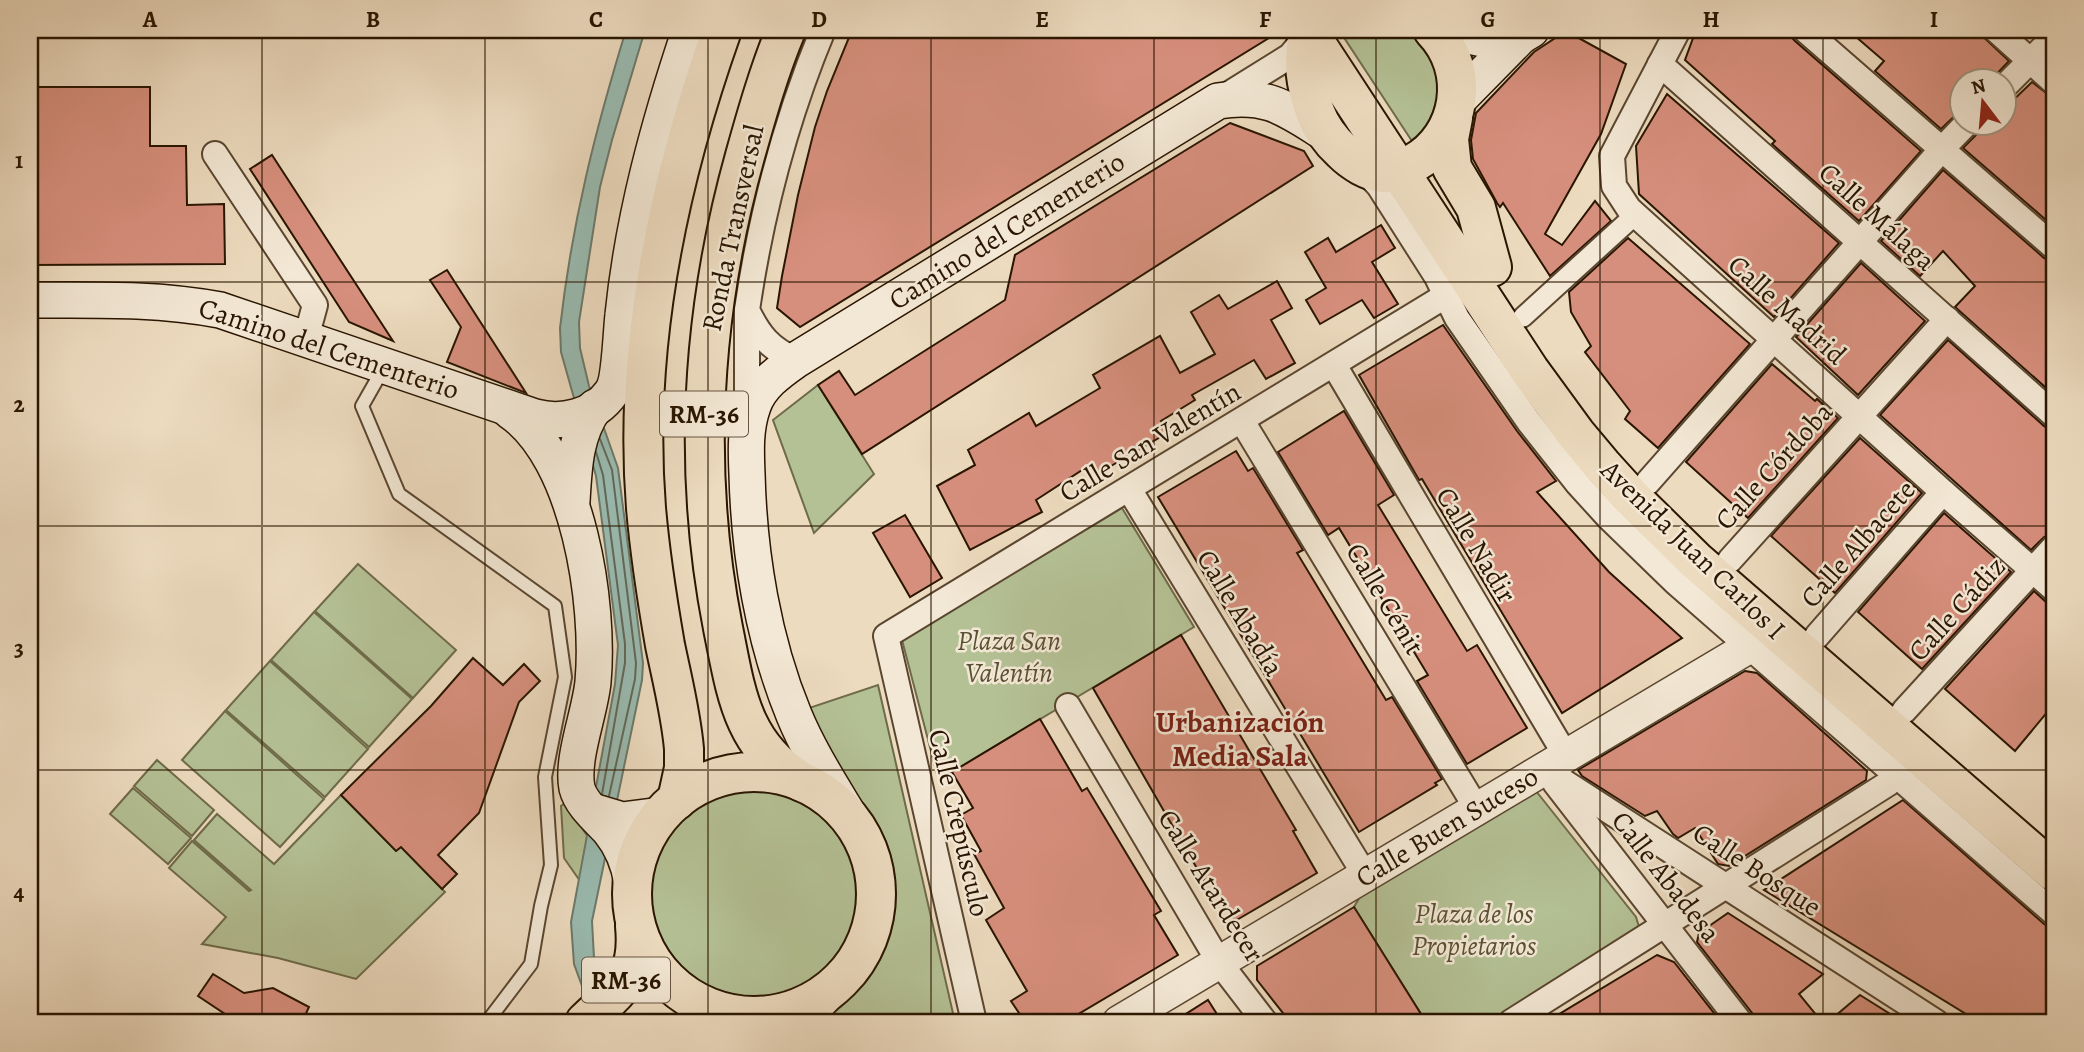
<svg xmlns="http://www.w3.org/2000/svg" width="2084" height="1052" font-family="Alegreya,serif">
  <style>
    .green { fill: #b4c195; stroke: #6e6b4a; stroke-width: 2 }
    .water { fill: #99bbb1; stroke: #6c796a; stroke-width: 2 }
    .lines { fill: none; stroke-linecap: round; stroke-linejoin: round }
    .shore { stroke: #616858; stroke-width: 2 }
    .building { fill: #d78f7d; stroke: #291500; stroke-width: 2 }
    .service-casing { stroke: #5a4630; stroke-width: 16 }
    .pedestrian-casing { stroke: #5a4630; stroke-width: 23 }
    .minor-casing { stroke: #5a4630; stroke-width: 28 }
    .tertiary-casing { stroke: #5a4630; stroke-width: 35 }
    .secondary-casing { stroke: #291500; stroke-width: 38 }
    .primary-casing { stroke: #291500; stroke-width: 42 }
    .trunk-casing { stroke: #291500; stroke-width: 42 }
    .service { stroke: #f3e8d5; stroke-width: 12 }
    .pedestrian { stroke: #f3e8d5; stroke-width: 19 }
    .minor { stroke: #f3e8d5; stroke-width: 24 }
    .tertiary { stroke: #f3e8d5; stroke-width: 32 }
    .secondary { stroke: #f3e8d5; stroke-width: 35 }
    .primary { stroke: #eddbbf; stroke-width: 38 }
    .trunk { stroke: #eddbbf; stroke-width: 38 }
    .grid { fill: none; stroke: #291500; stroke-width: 2; stroke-opacity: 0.55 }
    .labels { text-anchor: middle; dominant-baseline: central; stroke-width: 5; stroke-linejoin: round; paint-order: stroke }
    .shield { fill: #f3e8d5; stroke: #665440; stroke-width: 2 }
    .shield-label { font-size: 26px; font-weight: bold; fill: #291500 }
    .street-label { font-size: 28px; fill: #291500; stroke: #f3e8d5 }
    .park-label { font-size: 28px; font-style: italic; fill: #5a5134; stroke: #f3e8d5 }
    .neighbourhood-label { font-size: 30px; font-weight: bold; fill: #7a1f14; stroke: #f3e8d5 }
    .neatline { fill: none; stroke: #291500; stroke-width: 2.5 }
    .grid-label { font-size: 23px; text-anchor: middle; font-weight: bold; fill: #291500 }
  </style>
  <rect width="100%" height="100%" fill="#eddbbf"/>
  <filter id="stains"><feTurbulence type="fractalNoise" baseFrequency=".00286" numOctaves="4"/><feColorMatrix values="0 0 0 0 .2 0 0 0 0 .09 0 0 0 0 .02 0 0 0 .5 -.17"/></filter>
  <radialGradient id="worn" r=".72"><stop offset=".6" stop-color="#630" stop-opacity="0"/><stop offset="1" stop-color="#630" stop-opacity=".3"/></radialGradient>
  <g class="green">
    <path d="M1339 30H1433L1453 63 1423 158Z"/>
    <path d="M818 385 874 474 814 533 773 420Z"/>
    <path d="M1122 508 1194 627 952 772 937 774 902 640Z"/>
    <path d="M358 564 456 650 413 698 315 611Z"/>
    <path d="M314 612 412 699 369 747 271 660Z"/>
    <path d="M270 661 368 749 325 797 226 710Z"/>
    <path d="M878 685 955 1022H825C840 1006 858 994 870 976 903 929 904 867 874 818 864 802 848 789 838 772 826 752 818 729 809 708Z"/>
    <path d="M225 711 324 799 280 847 182 760Z"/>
    <path d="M157 760 214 810 192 836 134 786Z"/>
    <circle cx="754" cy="895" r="121"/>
    <path d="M133 788 191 838 168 864 110 814Z"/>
    <path d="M1536 791 1636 917 1640 930 1492 1022H1426L1354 907 1361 895Z"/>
    <path d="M341 795 396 851 401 847 445 892 356 979 278 958 202 944 226 917 169 868 192 841 249 891 251 890 194 840 217 814 274 864Z"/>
    <path d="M565 803 588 837 580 881 564 858 561 806Z"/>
  </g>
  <path class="water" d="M626 30H645L612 140 600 187 579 322 580 348 589 386 618 468 643 663 642 680 592 921 594 958 602 979 627 1022H602L585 994 574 964 571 922 615 684 618 645 596 476 561 352 560 328C572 222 595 131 626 30Z"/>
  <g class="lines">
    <g class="shore">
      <path d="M600 439 612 470 636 663 635 679 609 796"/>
      <path d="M596 452 603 475 625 644V663L602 794"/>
    </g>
  </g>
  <g class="building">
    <path d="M852 30H1282L800 327 777 308 782 276 798 195 815 127 827 91Z"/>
    <path d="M1696 30H1785L1795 41 1921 151 1859 221 1772 144 1775 141 1685 60Z"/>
    <path d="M1848 30H1976L2009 61 1991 80H1962V109L1941 129 1875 71 1884 61Z"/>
    <path d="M1566 31 1626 64 1601 134 1545 234 1562 245 1595 201 1611 221 1550 276 1503 203 1500 207 1497 203 1473 159 1471 140 1476 113 1534 52Z"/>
    <path d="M2032 82 2054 99V227L1963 148 1989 122H2004V109Z"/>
    <path d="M30 87H150V146H186L187 205 224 204 225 264 30 265Z"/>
    <path d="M1667 94 1839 243 1774 317 1639 194 1636 146Z"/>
    <path d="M1230 123 1304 151 1313 166 862 454 818 385 839 371 855 395 1005 300 1015 255Z"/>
    <path d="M272 155 393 341 349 322 250 169Z"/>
    <path d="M1943 170 2044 258 2054 261V395L1955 307 1975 286 1943 251 1920 276 1881 241Z"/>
    <path d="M1381 225 1395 248 1372 262 1398 304 1374 318 1362 300 1320 324 1306 300 1326 288 1305 252 1328 238 1336 252Z"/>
    <path d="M1628 238 1750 344 1658 448 1625 419 1630 411 1585 352 1591 346 1571 312 1569 292Z"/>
    <path d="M1861 263 1925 321 1858 395 1796 337Z"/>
    <path d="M447 270 526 393 447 362 461 327 430 280Z"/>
    <path d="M1277 281 1292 308 1271 320 1295 363 1266 379 1254 360 1192 395 1195 400 1161 421 1169 432 1099 473 1093 463 1036 500 1042 512 970 550 937 486 975 465 968 450 1029 413 1036 426 1100 388 1093 375 1160 336 1180 373 1215 354 1191 312 1219 295 1228 309Z"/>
    <path d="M1443 325 1517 431 1556 481 1537 492 1609 572 1682 638 1562 713 1422 479 1419 480 1359 375Z"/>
    <path d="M1948 340 2044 426 2054 429V533L2044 537 2031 550 1880 415Z"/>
    <path d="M1772 364 1815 401 1817 399 1838 418 1748 518 1686 462Z"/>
    <path d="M1344 411 1394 495 1378 505 1467 651 1477 645 1527 728 1467 764 1417 681 1428 675 1339 528 1328 535 1278 452Z"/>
    <path d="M1860 438 1922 493 1835 593 1771 536Z"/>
    <path d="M1236 451 1248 471 1253 468 1303 550 1297 553 1386 700 1392 697 1442 779 1435 783 1437 785 1359 832 1158 497Z"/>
    <path d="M1944 513 2011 572 1922 669 1858 612Z"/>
    <path d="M905 515 942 578 910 597 873 533Z"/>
    <path d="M2034 591 2045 601 2054 603V704L2015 751 1945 689Z"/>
    <path d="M1181 635 1296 830 1293 831 1317 873 1235 921 1211 882 1206 884 1093 688Z"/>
    <path d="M473 658 503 685 524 664 540 681 519 702 479 813 438 855 457 874 442 889 401 847 396 851 341 795 431 706Z"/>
    <path d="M1745 671 1757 673 1867 771 1866 780 1729 866 1718 864 1695 828 1678 838 1673 834 1657 811 1645 816 1582 776 1578 770Z"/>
    <path d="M1040 719 1082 791 1087 788 1161 911 1154 915 1178 955 1065 1022H1025L1011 1001 1027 991 986 920 1004 908 974 854 981 851 961 815 973 808 952 772Z"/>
    <path d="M1903 800 2044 924 2054 930V1022H1979L1764 890Z"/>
    <path d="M1354 907 1426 1022H1290L1257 980V966Z"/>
    <path d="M1728 913 1823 974 1799 994 1822 1022H1755L1752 1013 1697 942 1699 933Z"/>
    <path d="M1657 955 1674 962 1721 1022H1546Z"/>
    <path d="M213 974 244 993 273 988 309 1007 302 1022H237L198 996Z"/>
    <path d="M1860 995 1903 1022H1828Z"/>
    <path d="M1208 1000 1222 1022H1173Z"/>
  </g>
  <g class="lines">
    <defs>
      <path id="service" d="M383 369 362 406 399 494 555 606 565 677 545 777 551 865 541 906 531 964 487 1022"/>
      <path id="pedestrian" d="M1523 317 1635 215"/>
      <g id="minor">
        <path d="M1678 30 1612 156 1614 186 1629 209 1943 492 2054 589"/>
        <path d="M1805 30 2054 247"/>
        <path d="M1996 30 2054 82"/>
        <path d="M1660 64 2054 415"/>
        <path d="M2004 87 2054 37"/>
        <path d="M1221 99 1290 56 1308 34"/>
        <path d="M215 154 315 305 306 338"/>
        <path d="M1362 168 1379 186 1437 277 1457 318 1529 422 1578 484 1609 518 1675 582 2054 913"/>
        <path d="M747 311V411"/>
        <path d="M796 360C770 349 759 335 747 310 761 214 786 119 823 30"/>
        <path d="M1334 365 1566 756"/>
        <path d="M1242 421 1477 809"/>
        <path d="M1648 482 1942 149 1968 122"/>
        <path d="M1129 489 1365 875"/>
        <path d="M1730 560 1947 319"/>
        <path d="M1817 636 1943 492"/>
        <path d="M1068 706 1219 962 1265 1022"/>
        <path d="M1904 711 2054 547"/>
        <path d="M1544 769 1936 1022"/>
        <path d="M1555 783 1740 1022"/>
        <path d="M974 1022 886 636 1483 273"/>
        <path d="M1511 1022 1889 783 1910 765"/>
      </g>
      <path id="tertiary" d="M1119 1022 1749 647 1769 624"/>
      <g id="secondary">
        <path d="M1441 30 1482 39 1521 36"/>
        <path d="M1458 100 1521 36 1531 30"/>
        <path d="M30 300C94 300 157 298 220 310L535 417C562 424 594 417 611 393 620 382 621 331 623 315 633 217 659 122 690 30"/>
        <path d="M510 411C579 458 600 605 593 682 590 713 571 759 577 788 581 804 598 818 609 830 622 846 629 864 632 883"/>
        <path d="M572 501C574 467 575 435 595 407"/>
        <path d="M592 811 622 820 661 815"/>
        <path d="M856 827C834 790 810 754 794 715 763 640 749 554 747 474 746 451 745 428 753 406 760 385 779 372 796 360L1218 101C1267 93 1285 108 1325 133"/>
        <path d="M743 1015 753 1022"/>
        <path d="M806 1022 815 1006 835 985"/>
      </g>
      <g id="primary">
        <path d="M1307 30 1530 371 1576 434 1602 465 1631 497 1695 560 2054 872"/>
        <path d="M1314 30 1309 33C1301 60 1306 86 1315 112 1321 128 1330 140 1342 151 1353 162 1369 172 1384 173 1396 174 1405 169 1414 163 1462 136 1472 70 1433 30"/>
        <path d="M1453 118 1449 139 1452 168 1476 208 1492 267"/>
      </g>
      <g id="trunk">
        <path d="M786 30C769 71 757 113 745 156 702 310 692 470 723 628 736 692 741 745 802 782"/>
        <circle cx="754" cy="894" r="122"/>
        <path d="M677 800 684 768V749C681 714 672 679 665 645 657 599 650 554 646 508 633 345 668 182 722 30"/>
        <path d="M585 1022C620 988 640 978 635 926"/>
      </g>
    </defs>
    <use href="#service" class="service-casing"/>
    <use href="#pedestrian" class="pedestrian-casing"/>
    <use href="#minor" class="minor-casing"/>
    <use href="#tertiary" class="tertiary-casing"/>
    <use href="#secondary" class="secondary-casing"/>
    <use href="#primary" class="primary-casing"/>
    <use href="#trunk" class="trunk-casing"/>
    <use href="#service" class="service"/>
    <use href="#pedestrian" class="pedestrian"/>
    <use href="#minor" class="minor"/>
    <use href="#tertiary" class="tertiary"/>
    <use href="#secondary" class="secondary"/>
    <use href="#primary" class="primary"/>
    <use href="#trunk" class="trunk"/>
  </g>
  <path class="grid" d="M262 30V1022M485 30V1022M708 30V1022M931 30V1022M1154 30V1022M1376 30V1022M1600 30V1022M1823 30V1022M30 282H2054M30 526H2054M30 770H2054"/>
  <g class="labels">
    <g class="shield">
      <rect x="660" y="391.5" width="88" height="45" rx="5"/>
      <rect x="582" y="957.5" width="88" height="45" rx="5"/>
    </g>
    <g class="shield-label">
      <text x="704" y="414">RM-36</text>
      <text x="626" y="980">RM-36</text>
    </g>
    <g class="street-label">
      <text transform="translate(1877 217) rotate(42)">Calle Málaga</text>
      <text transform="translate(733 228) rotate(-78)">Ronda Transversal</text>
      <text transform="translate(1007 231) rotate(-32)">Camino del Cementerio</text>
      <text transform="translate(1787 310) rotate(42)">Calle Madrid</text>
      <text transform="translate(329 349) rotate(18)">Camino del Cementerio</text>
      <text transform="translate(1150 442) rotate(-31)">Calle San Valentín</text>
      <text transform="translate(1774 466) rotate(-48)">Calle Córdoba</text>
      <text transform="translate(1858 544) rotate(-49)">Calle Albacete</text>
      <text transform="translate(1476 545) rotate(59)">Calle Nadir</text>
      <text transform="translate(1693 550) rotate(44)">Avenida Juan Carlos I</text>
      <text transform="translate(1385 599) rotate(59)">Calle Cénit</text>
      <text transform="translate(1957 609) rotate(-48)">Calle Cádiz</text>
      <text transform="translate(1240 613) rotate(59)">Calle Abadía</text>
      <text transform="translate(959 823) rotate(77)">Calle Crepúsculo</text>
      <text transform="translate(1447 827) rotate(-31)">Calle Buen Suceso</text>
      <text transform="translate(1757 870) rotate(33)">Calle Bosque</text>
      <text transform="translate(1666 877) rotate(52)">Calle Abadesa</text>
      <text transform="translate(1211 886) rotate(58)">Calle Atardecer</text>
    </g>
    <g class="park-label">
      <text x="1009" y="641">Plaza San<tspan x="1009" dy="32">Valentín</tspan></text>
      <text x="1474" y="914">Plaza de los<tspan x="1474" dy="32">Propietarios</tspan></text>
    </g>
    <g class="neighbourhood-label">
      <text x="1240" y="722">Urbanización<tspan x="1240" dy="34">Media Sala</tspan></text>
    </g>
  </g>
  <rect width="2084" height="1052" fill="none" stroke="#eddbbf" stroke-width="77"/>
  <g transform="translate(1983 102) rotate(344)"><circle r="33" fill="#f3e8d5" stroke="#a29480" stroke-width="2"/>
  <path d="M0-5L12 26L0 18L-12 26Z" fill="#8f2418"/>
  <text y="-10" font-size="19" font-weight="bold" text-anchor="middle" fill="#291500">N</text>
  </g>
  <rect x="38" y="38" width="2008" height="976" class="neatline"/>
  <g class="grid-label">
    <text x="150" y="27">A</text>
    <text x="373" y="27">B</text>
    <text x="596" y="27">C</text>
    <text x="819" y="27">D</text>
    <text x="1042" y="27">E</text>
    <text x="1265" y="27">F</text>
    <text x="1488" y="27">G</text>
    <text x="1711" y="27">H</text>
    <text x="1934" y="27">I</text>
    <text x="19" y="168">1</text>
    <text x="19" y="412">2</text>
    <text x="19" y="656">3</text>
    <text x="19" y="900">4</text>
  </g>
  <rect width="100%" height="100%" filter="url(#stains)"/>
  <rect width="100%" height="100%" fill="url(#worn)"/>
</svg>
